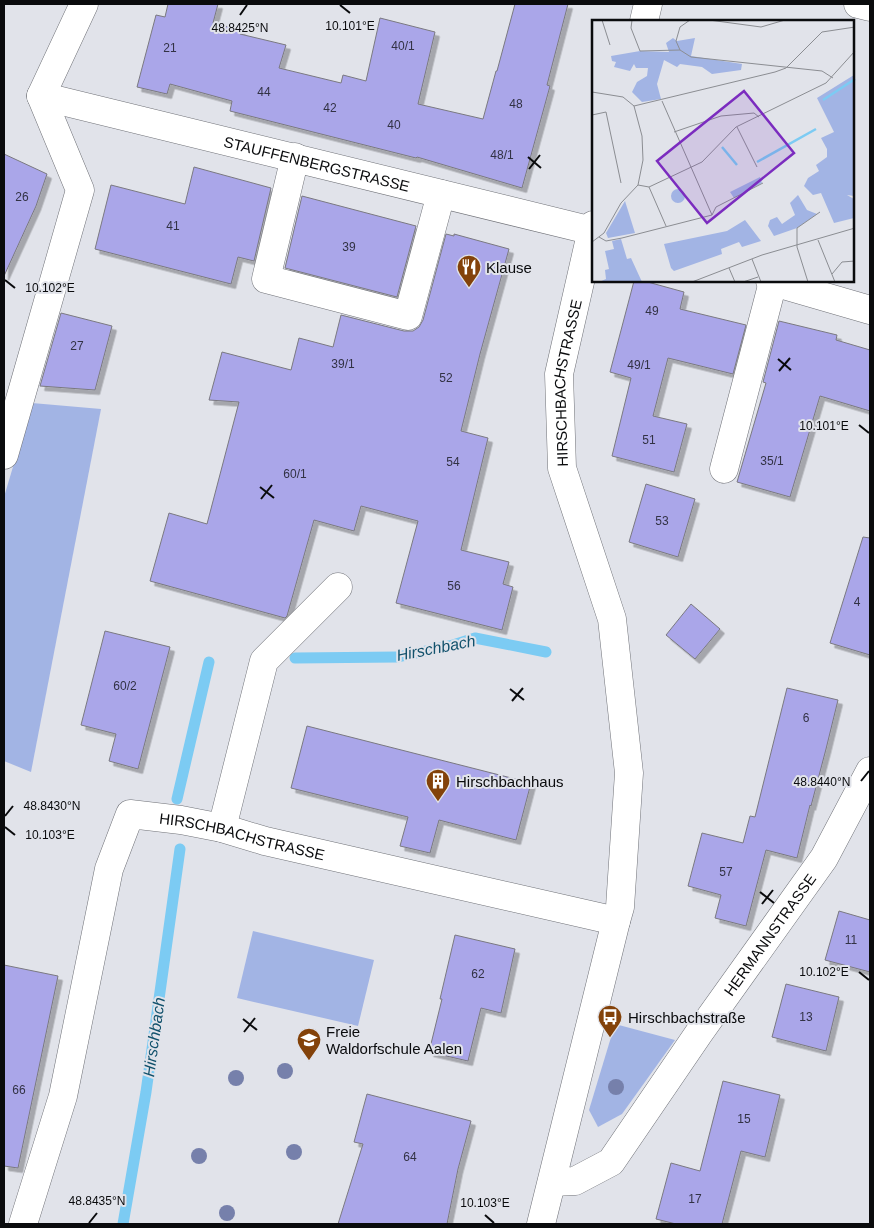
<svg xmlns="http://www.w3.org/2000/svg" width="874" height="1228" font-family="Helvetica,sans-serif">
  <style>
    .green { fill: #a2b4e4 }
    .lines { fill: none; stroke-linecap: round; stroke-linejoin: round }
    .stream { stroke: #7ccbf3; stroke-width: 11 }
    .building { fill: #aaa6e9; stroke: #7a7980; filter: url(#shadow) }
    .minor-casing { stroke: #707278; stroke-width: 29 }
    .minor { stroke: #fff; stroke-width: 28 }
    .tree { fill: #7680ab }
    .ticks { fill: none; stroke: #0a0b0d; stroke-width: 2 }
    .labels { text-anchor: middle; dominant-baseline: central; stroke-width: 4; stroke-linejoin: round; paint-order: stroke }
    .number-label { font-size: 12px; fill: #323244 }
    .street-label { font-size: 15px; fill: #0a0b0d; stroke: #e1e3ea }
    .poi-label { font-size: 15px; fill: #0a0b0d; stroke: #e1e3ea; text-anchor: start }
    .water-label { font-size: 16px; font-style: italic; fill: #11516c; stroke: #e1e3ea }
    .inset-river { fill: none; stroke: #7ccbf3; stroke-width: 2.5 }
    .inset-road { fill: none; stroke: #8b8d92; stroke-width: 1 }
    .view { fill: #7b2cbf; fill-opacity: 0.15; stroke: #7b2cbf; stroke-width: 2.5 }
    .inset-edge { fill: none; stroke: #0a0b0d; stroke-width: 2.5 }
    .ticks-label { font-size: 12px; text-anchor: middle; fill: #0a0b0d; stroke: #e1e3ea; stroke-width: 4; stroke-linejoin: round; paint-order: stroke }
  </style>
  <defs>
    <filter id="shadow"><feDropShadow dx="4.5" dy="4.5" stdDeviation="0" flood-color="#0004"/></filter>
  </defs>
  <rect width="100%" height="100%" fill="#e1e3ea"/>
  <g class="green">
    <path d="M32 403 101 409 31 772 4 761V497Z"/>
    <path d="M253 931 374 960 358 1026 237 998Z"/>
    <path d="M615 1024 675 1040 622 1114 598 1127 589 1110Z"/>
  </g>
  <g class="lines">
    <g class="stream">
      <path d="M295 658 398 657 453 645 475 638 546 652"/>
      <path d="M177 799 209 662"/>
      <path d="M123 1224 146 1092 180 849"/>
    </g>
  </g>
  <g class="building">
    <path d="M168 4H218L213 23 241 30 240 34 286 45 279 68 341 83 343 75 366 81 380 18 435 32 418 104 483 119 496 71H497L515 4H568L547 85 550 86 522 188 417 157 416 158 230 111 232 101 170 84 167 94 137 87 156 15 165 17Z"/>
    <path d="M4 154 47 174 36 206 4 276Z"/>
    <path d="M194 167 271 188 254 261 238 257 231 284 95 249 111 185 185 204Z"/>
    <path d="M302 196 416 226 397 297 285 268Z"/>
    <path d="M446 234 454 236V234L509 249 480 354 461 431 488 438 461 550 509 562 503 584 513 587 502 630 396 603 418 521 361 506 354 531 314 520 287 616 285 618 150 581 169 513 207 524 239 402 209 400 222 352 291 370 299 338 333 347 341 315 404 331H413L419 327 423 320Z"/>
    <path d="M634 281H644L684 292 680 309 746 325 733 374 668 358 653 416 687 424 674 472 612 456 631 378 610 372Z"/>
    <path d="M61 313 112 326 95 390 40 386Z"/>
    <path d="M779 321 837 335 836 340 870 350V411L820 396 790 497 737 482 766 383 763 382Z"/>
    <path d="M646 484 695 499 678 557 629 542Z"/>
    <path d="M863 537 870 538V655L830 643Z"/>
    <path d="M691 604 720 629 695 659 666 635Z"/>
    <path d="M105 631 170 647 138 769 109 761 116 734 81 725Z"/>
    <path d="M787 688 838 700 826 749 811 806 810 805 797 858 766 850 746 926 715 918 721 895 688 886 702 833 743 843 750 816 755 817Z"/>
    <path d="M307 726 531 783 516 840 439 820 430 853 400 846 408 817 291 788Z"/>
    <path d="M839 911 870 920V972L825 960Z"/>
    <path d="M455 935 515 949 501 1013 481 1008 468 1061 429 1052 442 999H440Z"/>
    <path d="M4 965 58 976 18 1168 4 1166Z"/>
    <path d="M786 984 839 997 826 1051 772 1037Z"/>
    <path d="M723 1081 780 1095 765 1157 741 1151 722 1224H676L656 1219 671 1163 700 1171Z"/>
    <path d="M367 1094 471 1121 458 1169 447 1224H338L363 1144 354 1142Z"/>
  </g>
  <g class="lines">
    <defs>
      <g id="minor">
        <path d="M858 4 870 7"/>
        <path d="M644 21 648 4"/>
        <path id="s1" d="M41 96 593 231"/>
        <path d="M295 157 266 279 408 316 441 194"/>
        <path d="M770 281 870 310"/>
        <path d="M4 455 80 190 41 96 84 4"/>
        <path d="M724 469 773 282"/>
        <path d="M222 828 264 661 338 587"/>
        <path id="s2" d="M552 1182 575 1181 611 1162 699 1033 824 858 870 771"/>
        <path id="s3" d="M23 1224 63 1096 109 869 130 814 181 820 222 828 265 841 616 921"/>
        <path id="s4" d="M541 1224 616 921 620 907 629 773 612 619 562 468 559 374 593 225"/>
      </g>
    </defs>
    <use href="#minor" class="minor-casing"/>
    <use href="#minor" class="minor"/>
  </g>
  <g class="tree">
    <circle cx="285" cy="1071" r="8"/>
    <circle cx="236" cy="1078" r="8"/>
    <circle cx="616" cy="1087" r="8"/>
    <circle cx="294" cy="1152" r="8"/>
    <circle cx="199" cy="1156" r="8"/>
    <circle cx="227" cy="1213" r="8"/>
  </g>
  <path class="ticks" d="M340 5 350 13M240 15 247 5M528 157 541 168M529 169 540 155M5 280 15 288M778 359 791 370M779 371 790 358M859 425 869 433M260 487 274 498M261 499 272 485M510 689 524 700M512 701 523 688M861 781 869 771M5 816 13 806M5 827 15 835M760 892 774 903M762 904 773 890M859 972 869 980M243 1019 257 1030M244 1032 255 1018M485 1215 494 1223M89 1223 97 1213"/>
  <defs>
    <symbol id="restaurant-pin" viewBox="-11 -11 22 30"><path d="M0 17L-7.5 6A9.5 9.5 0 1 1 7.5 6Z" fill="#83420a" stroke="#e1e3ea"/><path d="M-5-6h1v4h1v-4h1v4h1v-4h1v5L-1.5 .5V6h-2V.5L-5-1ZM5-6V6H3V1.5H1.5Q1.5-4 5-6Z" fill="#fff"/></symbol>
    <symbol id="building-pin" viewBox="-11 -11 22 30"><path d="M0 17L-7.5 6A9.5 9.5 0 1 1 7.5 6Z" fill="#83420a" stroke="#e1e3ea"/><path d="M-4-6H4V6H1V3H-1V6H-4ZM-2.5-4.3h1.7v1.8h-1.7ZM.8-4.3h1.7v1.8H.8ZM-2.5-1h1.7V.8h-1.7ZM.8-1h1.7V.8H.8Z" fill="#fff"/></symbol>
    <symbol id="bus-pin" viewBox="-11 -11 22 30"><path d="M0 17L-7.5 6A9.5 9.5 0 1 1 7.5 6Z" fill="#83420a" stroke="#e1e3ea"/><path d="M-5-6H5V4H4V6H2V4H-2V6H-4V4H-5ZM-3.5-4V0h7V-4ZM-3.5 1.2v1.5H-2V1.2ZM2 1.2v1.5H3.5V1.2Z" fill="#fff"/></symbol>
    <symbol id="school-pin" viewBox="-11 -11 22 30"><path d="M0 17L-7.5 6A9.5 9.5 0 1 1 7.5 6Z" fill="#83420a" stroke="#e1e3ea"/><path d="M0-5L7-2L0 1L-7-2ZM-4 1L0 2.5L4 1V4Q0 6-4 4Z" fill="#fff"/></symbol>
  </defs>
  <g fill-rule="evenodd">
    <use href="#restaurant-pin" x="455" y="253" width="28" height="38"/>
    <use href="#building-pin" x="424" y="767" width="28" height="38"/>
    <use href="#bus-pin" x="596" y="1003" width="28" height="38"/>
    <use href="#school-pin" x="295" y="1026" width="28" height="38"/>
  </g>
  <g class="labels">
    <g class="number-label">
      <text x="403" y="46">40/1</text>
      <text x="170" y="48">21</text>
      <text x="264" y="92">44</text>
      <text x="516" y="104">48</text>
      <text x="330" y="108">42</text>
      <text x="394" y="125">40</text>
      <text x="502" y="155">48/1</text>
      <text x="22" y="197">26</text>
      <text x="173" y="226">41</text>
      <text x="349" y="247">39</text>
      <text x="652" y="311">49</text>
      <text x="77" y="346">27</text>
      <text x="343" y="364">39/1</text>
      <text x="639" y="365">49/1</text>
      <text x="446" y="378">52</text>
      <text x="649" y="440">51</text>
      <text x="772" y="461">35/1</text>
      <text x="453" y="462">54</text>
      <text x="295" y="474">60/1</text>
      <text x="662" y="521">53</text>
      <text x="454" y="586">56</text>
      <text x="857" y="602">4</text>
      <text x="125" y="686">60/2</text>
      <text x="806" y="718">6</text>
      <text x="726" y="872">57</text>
      <text x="851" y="940">11</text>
      <text x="478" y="974">62</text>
      <text x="806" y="1017">13</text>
      <text x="19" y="1090">66</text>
      <text x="744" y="1119">15</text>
      <text x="410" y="1157">64</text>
      <text x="695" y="1199">17</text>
    </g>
    <g class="street-label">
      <text stroke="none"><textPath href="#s1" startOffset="284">STAUFFENBERGSTRASSE</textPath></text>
      <text stroke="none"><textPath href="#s4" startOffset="861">HIRSCHBACHSTRASSE</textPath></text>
      <text stroke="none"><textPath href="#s3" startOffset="539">HIRSCHBACHSTRASSE</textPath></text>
      <text stroke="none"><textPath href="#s2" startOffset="341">HERMANNSTRASSE</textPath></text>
    </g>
    <g class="poi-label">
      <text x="486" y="267">Klause</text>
      <text x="456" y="781">Hirschbachhaus</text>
      <text x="628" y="1017">Hirschbachstraße</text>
      <text x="326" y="1031">Freie<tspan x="326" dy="17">Waldorfschule Aalen</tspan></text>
    </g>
    <g class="water-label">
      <text transform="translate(436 648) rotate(-11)">Hirschbach</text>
      <text transform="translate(154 1037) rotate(-82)">Hirschbach</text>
    </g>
  </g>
  <g transform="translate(592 20)">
    <rect width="262" height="262" fill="#e1e3ea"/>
    <path d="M81 18 85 21 103 18 99 36 150 44 149 50 120 54 110 47 88 44 85 47 72 40 65 64 69 79 50 82 40 72 45 62 55 56 56 48H44L42 44 38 51 22 47 24 42 20 41 19 36 48 31 77 32 74 23ZM262 55V176L255 175 262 179V198L242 203 229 173 221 175 212 166 216 158 227 151 224 145 235 137V129L229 118 242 112 225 78ZM168 157 170 163 142 178 138 172ZM79 176a7 7 0 1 1 14 0a7 7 0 1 1-14 0ZM206 175 215 190 225 194 205 208 182 216 176 206 178 200 185 197 190 204 203 195 198 183ZM33 181 43 213 16 218 14 213ZM153 200 169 221 150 227 147 222 129 229 130 234 82 251 79 248 72 224 135 211ZM29 219 35 239 39 238 50 262H7L14 259 13 250 17 249 13 231 22 229 20 221Z" fill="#a2b4e4"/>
    <path class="inset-river" d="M231 80 263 59M130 127 145 145M165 142 224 109"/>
    <path class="inset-road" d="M10 0 18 25M40 0 39 8 48 31 88 30M98 0 88 7 84 21 88 30 99 37 230 51 241 58M117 0 169 7 193 0M0 72 31 77 42 86 50 116 51 140 46 165 29 183 12 213 0 222M70 81 120 195M42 86 183 52 194 48 230 12 263 7M0 95 14 92 29 163M145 107 165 147M82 112 129 96 162 93 167 97M46 165 57 167 110 142 144 107 234 63 263 31M57 167 74 206M7 217 14 221 30 218 120 195 124 187 171 163M226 220 243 262M160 239 169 262M137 248 143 262M240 254 250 242 263 241M100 262 170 235 263 208M151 262 166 257M216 262 205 227V208L228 192"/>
    <path class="view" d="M152 71 202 133 115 203 65 141Z"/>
    <rect width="262" height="262" class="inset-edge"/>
  </g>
  <g class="ticks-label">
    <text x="350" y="30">10.101°E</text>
    <text x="240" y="32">48.8425°N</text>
    <text x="50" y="292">10.102°E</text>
    <text x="824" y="430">10.101°E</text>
    <text x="822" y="786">48.8440°N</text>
    <text x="52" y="810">48.8430°N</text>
    <text x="50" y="839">10.103°E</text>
    <text x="824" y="976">10.102°E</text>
    <text x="97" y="1205">48.8435°N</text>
    <text x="485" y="1207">10.103°E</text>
  </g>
  <rect width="874" height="1228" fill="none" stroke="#0a0b0d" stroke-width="10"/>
</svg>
